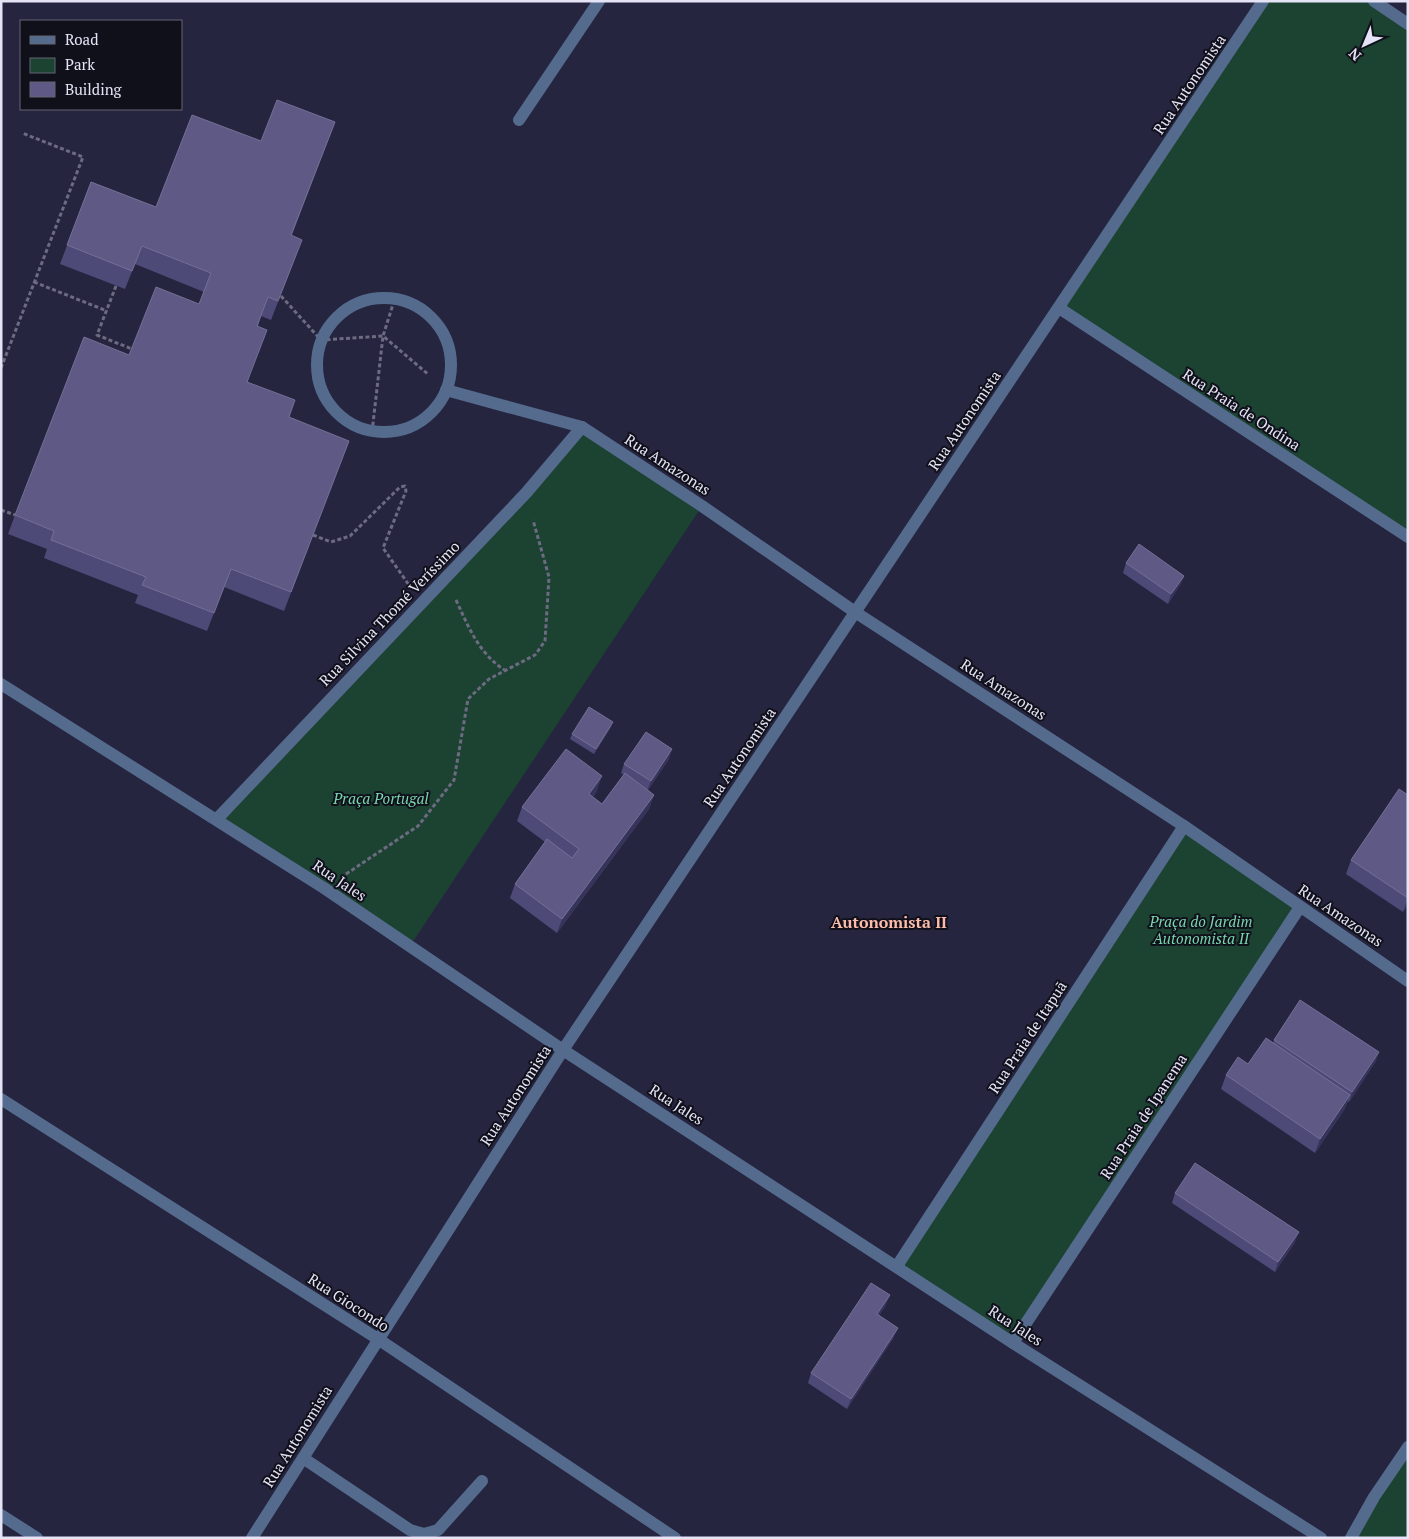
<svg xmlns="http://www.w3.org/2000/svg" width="1409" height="1539" font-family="'PT Serif',serif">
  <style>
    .green { fill: #1c4232 }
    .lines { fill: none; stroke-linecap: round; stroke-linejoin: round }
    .path { stroke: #6c6b82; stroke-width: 3; stroke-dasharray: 4 2.5; stroke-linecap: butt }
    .service { stroke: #556b8e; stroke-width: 12 }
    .minor { stroke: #556b8e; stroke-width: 12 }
    .wall { fill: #4d4a78 }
    .shaded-wall { fill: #37345b }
    .building { fill: #5e5a85; stroke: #737097 }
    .labels { text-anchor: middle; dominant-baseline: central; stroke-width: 4; stroke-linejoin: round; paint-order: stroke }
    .street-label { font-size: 15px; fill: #e4e4f6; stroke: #10101b }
    .park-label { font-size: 15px; font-style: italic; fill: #78d6ac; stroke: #10101b }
    .neighbourhood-label { font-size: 16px; font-weight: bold; fill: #fdbbac; stroke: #10101b }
  </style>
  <rect width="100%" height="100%" fill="#26253f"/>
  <g class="green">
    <path d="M1263 1H1374L1408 24V537L1059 308Z"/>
    <path d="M582 427 702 506 410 946 217 819Z"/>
    <path d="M1184 826 1300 907 1013 1343 897 1266Z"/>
    <path d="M1408 1447V1538H1351Z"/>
  </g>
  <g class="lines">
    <g class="path">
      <path d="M34 282 107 311"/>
      <path d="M116 286 97 335 132 349"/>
      <path d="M281 296 321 340 383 336 429 375"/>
      <path d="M1 368 83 157 22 133"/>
      <path d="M372 432 383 336 395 298"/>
      <path d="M1 510 15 515"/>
      <path d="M313 535 331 542 350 536 400 487 405 486 406 491 383 548 409 585"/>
      <path d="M456 600C469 628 479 654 506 671"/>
      <path d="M346 874 418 826 454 780 468 699 489 679 535 655 545 641 549 577 533 520"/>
    </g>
    <g class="service">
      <circle cx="384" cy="365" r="67"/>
      <path d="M446 390 582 427"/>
      <path d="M303 1458 410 1530 424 1534 438 1530 482 1481"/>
    </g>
    <g class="minor">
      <path d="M1374 1 1408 24"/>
      <path d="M519 120 599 1"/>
      <path d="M1059 308 1408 537"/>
      <path d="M1 684 324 888 563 1050 1013 1343 1321 1538"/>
      <path d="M217 819 526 493 582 427 702 506 855 612 1184 826 1408 981"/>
      <path d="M1 1099 378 1339 675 1538"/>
      <path d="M897 1266 1184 826"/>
      <path d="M1013 1343 1300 907"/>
      <path d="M1 1515 37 1538"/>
      <path d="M252 1538 563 1050 1263 1"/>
      <path d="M1351 1538 1374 1497 1408 1447"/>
    </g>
  </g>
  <g class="wall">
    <path d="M335 122 292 235 295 258 271 320 261 316 258 326 248 382 289 417 342 459 284 611 224 587 207 631 135 603 138 595 44 558 47 549 8 534 15 515 129 355 199 304 204 292 135 264 125 289 60 264 91 182 156 207 261 141Z"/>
    <path d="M1126 563 1184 576 1180 585 1168 604 1123 573Z"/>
    <path d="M611 727 594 754 570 739 572 734Z"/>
    <path d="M669 759 648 790 654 795 649 809 557 933 510 898 515 884 545 842 517 821 522 807 597 791 593 797 602 804 624 775 621 773 624 764Z"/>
    <path d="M1408 795V904L1403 912 1346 874 1351 860Z"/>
    <path d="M1274 1040 1376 1061 1349 1102 1348 1101 1344 1110 1315 1153 1221 1089 1226 1075 1248 1064 1273 1043Z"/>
    <path d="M1175 1193 1295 1242 1275 1272 1172 1203Z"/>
    <path d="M886 1305 879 1315 894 1337 847 1409 808 1383 811 1373Z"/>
  </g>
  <g class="shaded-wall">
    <path d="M1184 576 1180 585 1168 604 1171 594Z"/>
    <path d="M613 722 611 727 594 754 596 749Z"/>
    <path d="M672 749 669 759 647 791 651 781Z"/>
    <path d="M602 776 597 791 584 809 589 794Z"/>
    <path d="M654 795 649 809 557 933 562 919Z"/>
    <path d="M1408 898V904L1403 912Z"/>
    <path d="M1379 1052 1376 1061 1349 1102 1352 1092Z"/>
    <path d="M1350 1095 1344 1110 1315 1153 1320 1139Z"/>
    <path d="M1299 1232 1295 1242 1275 1272 1278 1262Z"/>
    <path d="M890 1295 886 1305 874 1324 877 1314Z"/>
    <path d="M898 1328 894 1337 847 1409 851 1399Z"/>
  </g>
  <g class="building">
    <path d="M277 100 335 122 291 235 302 240 278 301 268 297 257 326 267 330 247 382 295 400 289 417 349 441 291 592 231 569 214 613 142 585 146 577 51 540 54 531 15 515 84 337 129 355 156 287 199 304 211 273 142 246 132 271 67 245 91 182 156 207 192 115 261 141Z"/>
    <path d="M1139 544 1184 576 1171 594 1126 563Z"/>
    <path d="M589 707 613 722 596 749 572 734Z"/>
    <path d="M646 732 672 749 651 781 624 764Z"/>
    <path d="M566 749 602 776 589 794 602 804 625 773 654 795 562 919 515 884 547 839 572 858 579 849 522 807Z"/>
    <path d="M1399 789 1408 795V898L1351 860Z"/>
    <path d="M1300 1000 1379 1052 1352 1092 1274 1040Z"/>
    <path d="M1266 1038 1350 1095 1320 1139 1226 1075 1238 1057 1248 1064Z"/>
    <path d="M1195 1163 1299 1232 1278 1262 1175 1193Z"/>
    <path d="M871 1283 890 1295 877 1314 898 1328 851 1399 811 1373Z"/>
  </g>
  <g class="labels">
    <g class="street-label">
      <text transform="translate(1189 84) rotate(-56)">Rua Autonomista</text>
      <text transform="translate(1242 409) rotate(33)">Rua Praia de Ondina</text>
      <text transform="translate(964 420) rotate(-56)">Rua Autonomista</text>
      <text transform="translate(668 464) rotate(33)">Rua Amazonas</text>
      <text transform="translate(389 613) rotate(-46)">Rua Silvina Thomé Veríssimo</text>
      <text transform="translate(1004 689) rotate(33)">Rua Amazonas</text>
      <text transform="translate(739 757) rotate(-56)">Rua Autonomista</text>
      <text transform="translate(340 880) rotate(34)">Rua Jales</text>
      <text transform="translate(1341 915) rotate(34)">Rua Amazonas</text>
      <text transform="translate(1027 1037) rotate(-57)">Rua Praia de Itapuã</text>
      <text transform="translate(515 1095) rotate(-57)">Rua Autonomista</text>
      <text transform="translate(677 1104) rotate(33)">Rua Jales</text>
      <text transform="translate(1143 1116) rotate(-57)">Rua Praia de Ipanema</text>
      <text transform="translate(349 1302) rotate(33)">Rua Giocondo</text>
      <text transform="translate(1016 1325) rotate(33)">Rua Jales</text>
      <text transform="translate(297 1436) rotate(-58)">Rua Autonomista</text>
    </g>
    <g class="park-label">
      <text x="381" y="798">Praça Portugal</text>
      <text x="1201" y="921">Praça do Jardim<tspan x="1201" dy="17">Autonomista II</tspan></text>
    </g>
    <g class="neighbourhood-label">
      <text x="889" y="922">Autonomista II</text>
    </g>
  </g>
  <rect width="1409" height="1539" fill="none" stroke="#e4e4f6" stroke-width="5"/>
  <rect x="20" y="20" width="162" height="90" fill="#10101b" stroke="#656573"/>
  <rect x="30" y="36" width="25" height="8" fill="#556b8e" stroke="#656573"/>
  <text x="65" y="45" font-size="15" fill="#e4e4f6">Road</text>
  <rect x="30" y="58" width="25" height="15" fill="#1c4232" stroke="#656573"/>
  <text x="65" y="70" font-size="15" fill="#e4e4f6">Park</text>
  <rect x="30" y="82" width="25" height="15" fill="#5e5a85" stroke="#656573"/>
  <text x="65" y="95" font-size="15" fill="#e4e4f6">Building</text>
  <g transform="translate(1364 45) rotate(224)" stroke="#10101b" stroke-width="4" paint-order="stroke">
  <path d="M0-4L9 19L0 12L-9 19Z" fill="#e4e4f6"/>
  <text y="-8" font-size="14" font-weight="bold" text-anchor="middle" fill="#e4e4f6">N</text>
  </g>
</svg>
